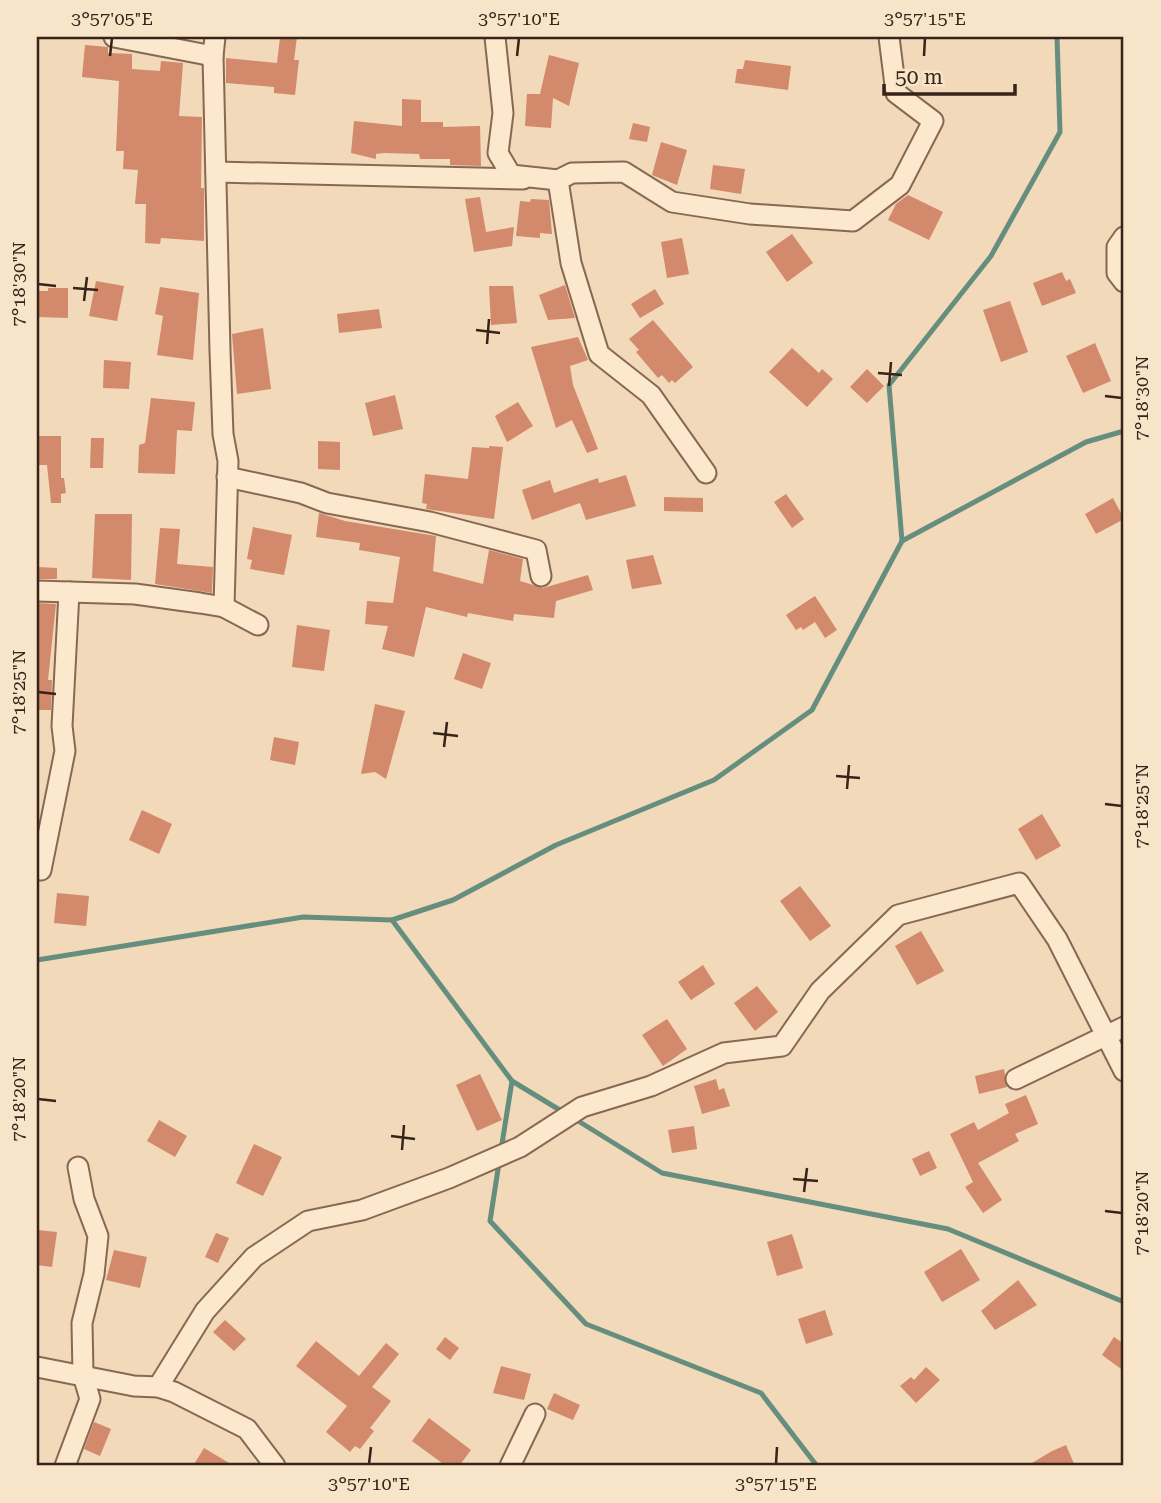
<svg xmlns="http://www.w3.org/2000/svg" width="1161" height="1503" font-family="'Roboto Serif',serif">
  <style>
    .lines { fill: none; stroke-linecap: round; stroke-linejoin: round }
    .stream { stroke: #658e7f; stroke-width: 5 }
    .building { fill: #d3896b }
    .minor-casing { stroke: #886852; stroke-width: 23 }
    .minor { stroke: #fce8cc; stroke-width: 19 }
    .ticks { fill: none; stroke: #362319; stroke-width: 2.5 }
    .neatline { fill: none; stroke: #362319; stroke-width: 2.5 }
    .ticks-label { font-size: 18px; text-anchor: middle; fill: #362319 }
  </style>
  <rect width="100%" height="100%" fill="#f1d9b9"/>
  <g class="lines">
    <g class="stream">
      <path d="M902 541 889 385 991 256 1060 132 1057 37"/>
      <path d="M392 920 453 900 556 845 714 780 812 710 902 541 1086 442 1124 431"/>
      <path d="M37 960 303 917 392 920 512 1081 563 1112"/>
      <path d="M575 1119 662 1173 948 1229 1124 1302"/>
      <path d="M501 1150 512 1081"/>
      <path d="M499 1163 490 1221 586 1324 761 1393 817 1466"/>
    </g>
  </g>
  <g class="building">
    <path d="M280 37H297L294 60H299L295 95 274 93V87L226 83V58L277 63Z"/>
    <path d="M85 45 108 47V53L132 54V69L160 71 161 61 183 63 179 116 202 117 201 188H204V241L161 238 160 244 145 243 146 204H135L138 170 123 169 124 151H116L119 81 82 77Z"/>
    <path d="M549 55 579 63 569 106 553 98 551 128 525 126 527 94H540Z"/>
    <path d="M745 60 791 66 788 90 735 83 737 69H743Z"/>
    <path d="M402 99 421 100V122H443V127L480 126 481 166 450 165V159H420L419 154 384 153 376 154V159L351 153 354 121 402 126Z"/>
    <path d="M633 123 650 127 647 142 629 139Z"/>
    <path d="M661 142 687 150 677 185 652 175Z"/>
    <path d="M713 165 745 169 741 194 710 189Z"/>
    <path d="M908 195 943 212 929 240 888 220 896 204Z"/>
    <path d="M480 197 486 232 514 227 512 246 474 252 465 199Z"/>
    <path d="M531 199 549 200 552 234 540 233V238L516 236 520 201 530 202Z"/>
    <path d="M792 234 813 263 787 282 766 252Z"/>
    <path d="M682 238 689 274 667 278 661 242Z"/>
    <path d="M1062 272 1066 281 1070 279 1076 293 1042 306 1033 283Z"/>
    <path d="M96 281 124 286 117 321 89 316Z"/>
    <path d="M565 285 575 318 548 320 539 295Z"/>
    <path d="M489 286H513L517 323 491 325Z"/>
    <path d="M160 287 199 293 193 360 157 355 163 316 155 314Z"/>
    <path d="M48 288H68V318L37 317V291H48Z"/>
    <path d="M655 289 664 304 640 318 631 304Z"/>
    <path d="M1010 301 1028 352 1001 362 983 310Z"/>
    <path d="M379 309 382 328 339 333 337 314Z"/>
    <path d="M653 320 693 367 675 383 672 380 669 383 662 375 658 378 636 352 639 350 629 339Z"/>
    <path d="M263 328 271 389 237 394 232 334Z"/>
    <path d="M578 337 588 360 570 366 573 385 598 449 587 453 572 420 556 428 531 347Z"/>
    <path d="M1095 343 1111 381 1083 393 1066 356Z"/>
    <path d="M792 348 819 373 822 369 833 379 807 407 769 372Z"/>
    <path d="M104 360 131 362 129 389 103 388Z"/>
    <path d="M867 369 884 386 867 403 850 387Z"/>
    <path d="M395 395 403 429 373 436 365 403Z"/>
    <path d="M151 398 195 402 192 431 177 430 175 474 138 473 139 445 145 443Z"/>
    <path d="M518 402 533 426 507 442 495 416Z"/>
    <path d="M37 436H61V478H64L66 493 61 494V503H51L47 465H37Z"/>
    <path d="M91 438H104L103 468H90Z"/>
    <path d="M318 441 340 442V470L318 469Z"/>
    <path d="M489 446 503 447 494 519 426 509 427 504 422 503 425 474 468 479 472 447 489 448Z"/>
    <path d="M626 475 636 506 586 520 580 503 532 520 522 490 550 480 554 493 598 478 599 483Z"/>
    <path d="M786 494 804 519 792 528 774 502Z"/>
    <path d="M664 497 703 498V512L664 511Z"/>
    <path d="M1113 498 1124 519 1096 534 1085 514Z"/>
    <path d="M319 513 345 521 436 536 433 571 483 584 489 550 523 559 520 581 543 588 588 575 593 590 556 601 554 618 514 614 513 621 468 613 467 617 426 607 414 657 382 649 388 626 365 624 367 601 393 603 400 557 359 550 360 543 316 537Z"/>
    <path d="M95 514H132L131 580 92 578Z"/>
    <path d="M253 527 292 535 284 575 250 569 252 560 247 559Z"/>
    <path d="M160 528 180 529 177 564 213 567 212 593 155 584Z"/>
    <path d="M653 555 662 584 632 589 626 560Z"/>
    <path d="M37 567 57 568V579H37Z"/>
    <path d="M815 596 837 630 825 638 815 622 803 630 801 627 796 630 786 615Z"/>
    <path d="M37 603 56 604 48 680H52L51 710H37Z"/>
    <path d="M297 625 330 630 324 671 292 667Z"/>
    <path d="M463 653 491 663 482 689 454 679Z"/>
    <path d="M375 704 405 711 386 779 375 772 361 774Z"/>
    <path d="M274 737 299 742 295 765 270 760Z"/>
    <path d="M142 810 172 824 159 854 129 840Z"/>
    <path d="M1042 814 1061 846 1036 860 1018 829Z"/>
    <path d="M800 886 831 926 810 941 780 901Z"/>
    <path d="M57 893 89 896 86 926 54 923Z"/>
    <path d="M921 931 944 971 917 985 895 946Z"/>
    <path d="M703 965 715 984 691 1000 678 982Z"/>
    <path d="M757 986 778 1012 755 1031 734 1003Z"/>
    <path d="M667 1019 687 1049 663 1066 642 1035Z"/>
    <path d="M1004 1069 1007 1087 979 1094 975 1076Z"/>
    <path d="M480 1074 502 1120 477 1131 456 1085Z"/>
    <path d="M716 1079 719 1090 724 1088 730 1106 702 1114 694 1086Z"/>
    <path d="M1026 1095 1038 1124 1015 1134 1019 1141 978 1163 1002 1200 983 1213 965 1187 973 1182 950 1134 974 1122 978 1130 1009 1113 1005 1104Z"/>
    <path d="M159 1120 187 1136 175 1157 147 1141Z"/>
    <path d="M694 1126 697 1149 672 1153 668 1130Z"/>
    <path d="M254 1144 282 1157 263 1196 236 1183Z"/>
    <path d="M929 1151 937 1168 920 1176 912 1159Z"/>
    <path d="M37 1230 57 1232 52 1267 37 1265Z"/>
    <path d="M216 1233 229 1238 218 1263 205 1257Z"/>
    <path d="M792 1234 803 1268 777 1276 767 1242Z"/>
    <path d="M961 1249 980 1280 942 1302 924 1272Z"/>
    <path d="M114 1250 147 1257 140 1288 106 1280Z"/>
    <path d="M1018 1280 1037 1305 995 1330 981 1311Z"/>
    <path d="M825 1310 833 1335 806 1344 798 1319Z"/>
    <path d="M225 1320 246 1339 234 1351 213 1332Z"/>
    <path d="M445 1337 459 1348 450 1360 436 1349Z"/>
    <path d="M1114 1337 1124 1344V1371L1102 1355Z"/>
    <path d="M316 1341 359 1376 386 1343 399 1354 372 1387 391 1401 370 1428 374 1431 360 1449 355 1446 350 1452 326 1432 347 1406 296 1366Z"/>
    <path d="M501 1366 531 1374 524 1400 493 1393Z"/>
    <path d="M926 1367 940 1380 916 1403 900 1386 911 1377 914 1380Z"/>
    <path d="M554 1393 580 1405 573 1420 547 1409Z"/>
    <path d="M429 1418 471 1450 459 1466H446L412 1441Z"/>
    <path d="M94 1422 111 1429 100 1456 84 1449Z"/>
    <path d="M1066 1445 1075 1466H1027L1052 1451Z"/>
    <path d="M204 1448 234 1466H193Z"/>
  </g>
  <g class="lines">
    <defs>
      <g id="minor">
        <path d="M114 37 213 56 215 37"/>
        <path d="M495 37 503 113 498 153 511 175 558 180 572 173 624 172 672 202 750 214 853 221 900 185 933 121 896 93 889 37"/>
        <path d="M213 56 220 351 223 434 228 461 224 607"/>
        <path d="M216 172 523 179"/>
        <path d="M558 180 571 263 599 354 651 395 706 473"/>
        <path d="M1124 237 1117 247V273L1124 282"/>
        <path d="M227 477 301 493 327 503 430 522 536 550 541 576"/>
        <path d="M37 591 135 594 200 603 224 607 258 625"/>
        <path d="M41 870 65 751 62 726 69 592"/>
        <path d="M1016 1079 1124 1027"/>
        <path d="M37 1367 134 1386 158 1387 174 1392 247 1429 275 1466"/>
        <path d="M158 1387 205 1311 254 1257 308 1221 362 1210 449 1178 520 1147 582 1107 651 1086 724 1053 782 1046 820 991 898 915 1019 883 1057 939 1124 1071"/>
        <path d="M65 1466 90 1399 83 1375 82 1323 94 1274 98 1236 84 1199 78 1167"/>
        <path d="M510 1466 535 1414"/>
      </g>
    </defs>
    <use href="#minor" class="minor-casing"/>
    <use href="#minor" class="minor"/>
  </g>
  <path class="ticks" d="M110 56 112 38M517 56 519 38M924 56 925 38M38 284 56 286M73 288 98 290M84 301 87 277M476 330 500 333M487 344 489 319M878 373 902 375M889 386 891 362M1105 396 1122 398M38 692 56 694M433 733 458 736M444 747 447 722M836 776 860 778M847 789 849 765M1105 804 1122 806M38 1099 56 1101M391 1136 415 1139M402 1150 404 1125M793 1179 818 1181M804 1192 807 1168M1105 1211 1122 1213M369 1464 371 1447M776 1464 777 1447"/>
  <rect width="1161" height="1503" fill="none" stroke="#f8e4c9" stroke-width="77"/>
  <path d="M884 84v10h131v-10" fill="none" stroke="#362319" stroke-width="3.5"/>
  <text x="895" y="84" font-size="21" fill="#362319" stroke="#f8e4c9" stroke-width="5" paint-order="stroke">50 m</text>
  <rect x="38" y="38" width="1084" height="1426" class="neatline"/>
  <g class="ticks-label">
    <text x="112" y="25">3°57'05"E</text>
    <text x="519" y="25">3°57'10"E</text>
    <text x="925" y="25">3°57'15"E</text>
    <text transform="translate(19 284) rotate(-90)" y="6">7°18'30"N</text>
    <text transform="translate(1142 398) rotate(-90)" y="6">7°18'30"N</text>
    <text transform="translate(19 692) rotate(-90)" y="6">7°18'25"N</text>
    <text transform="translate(1142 806) rotate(-90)" y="6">7°18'25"N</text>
    <text transform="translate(19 1099) rotate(-90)" y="6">7°18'20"N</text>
    <text transform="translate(1142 1213) rotate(-90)" y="6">7°18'20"N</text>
    <text x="369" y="1490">3°57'10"E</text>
    <text x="776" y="1490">3°57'15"E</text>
  </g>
</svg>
